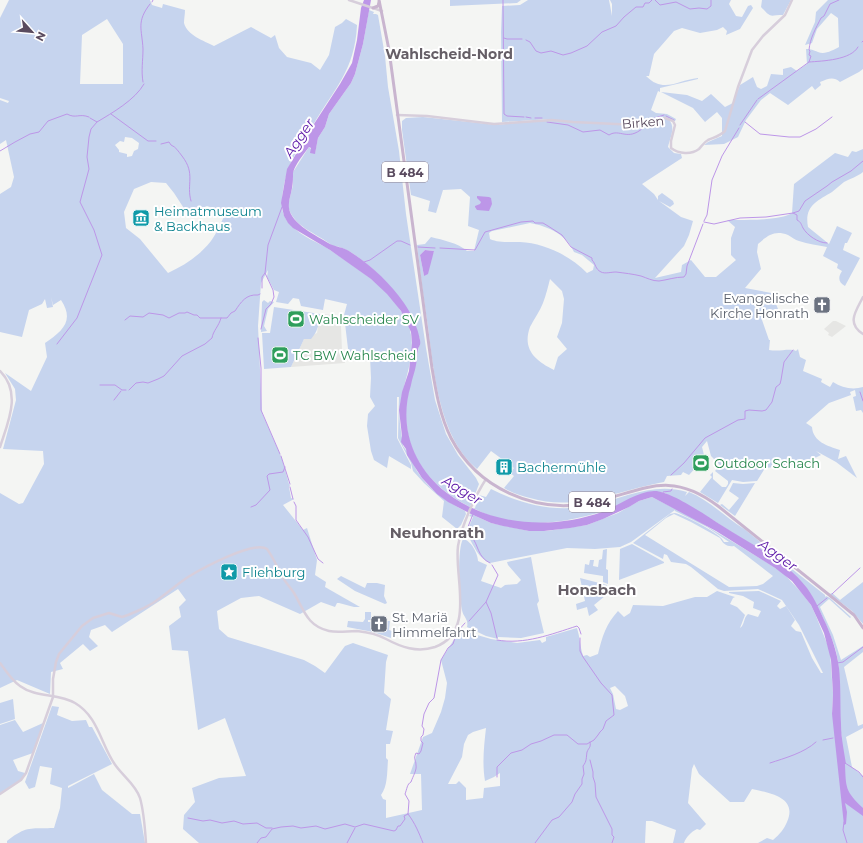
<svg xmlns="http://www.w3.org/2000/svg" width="863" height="843" font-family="Montserrat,sans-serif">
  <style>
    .education { fill: #e6e6e4 }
    .green { fill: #c6d4ee; fill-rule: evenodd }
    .water { fill: #bd96e8 }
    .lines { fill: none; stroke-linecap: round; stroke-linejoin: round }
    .stream { stroke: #bd96e8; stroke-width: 1 }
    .minor { stroke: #d7cedb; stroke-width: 2.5 }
    .major { stroke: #c9b5cf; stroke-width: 3 }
    .labels { text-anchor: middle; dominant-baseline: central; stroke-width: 4; stroke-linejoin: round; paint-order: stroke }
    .shield { fill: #fff; stroke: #8c818f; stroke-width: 1 }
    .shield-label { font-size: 12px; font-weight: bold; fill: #5a4b5f }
    .street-label { font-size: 13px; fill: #5a4b5f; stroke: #fff }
    .culture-label { font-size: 13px; fill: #0d838f; stroke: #fff; text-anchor: start }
    .worship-label { font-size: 13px; fill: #5b616d; stroke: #fff; text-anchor: end }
    .leisure-label { font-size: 13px; fill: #27864d; stroke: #fff; text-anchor: start }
    .neighbourhood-label { font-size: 14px; font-weight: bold; fill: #665f67; stroke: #fff }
    .water-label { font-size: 14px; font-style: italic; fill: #5b16a7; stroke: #fff }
    .quarter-label { font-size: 15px; font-weight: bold; fill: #665f67; stroke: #fff }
  </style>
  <rect width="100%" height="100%" fill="#f4f5f3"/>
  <g class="education">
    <path d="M320 314 336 315V320L341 326 342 351 345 363 291 367 304 339 317 333Z"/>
    <path d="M833 321H836L846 326 832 337 828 335 829 333 824 329Z"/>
  </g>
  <g class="green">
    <path d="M9 0H150L152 5 162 8 163 4 185 10C185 14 184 19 184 23 187 35 204 41 214 46L251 27 271 38 275 35 279 48 287 57 311 63 320 70 329 55 335 27 342 23 346 19 357 25C355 70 334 89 313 125 311 129 310 135 307 139 305 142 302 145 299 148 288 163 281 189 282 208 283 215 287 222 292 226 302 237 318 242 330 250 344 259 357 269 370 278 386 290 400 306 408 324 419 352 403 380 400 407 398 420 402 434 403 446 407 450 414 465 417 471 429 490 446 501 465 511L466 514 461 525 457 529 442 517 444 501 424 483 413 471 411 463 398 438 399 397H397V438L411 465V469L389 456 387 468 374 460 371 451 367 426 368 414 375 406 370 397 371 378 370 356 351 358 349 357 344 315 347 304 325 299 323 310 301 306 299 299 293 298 288 304 276 302 279 292 274 290 267 277 268 270 261 283 258 326 262 413 282 459 289 484 290 485 289 487 291 498 294 499 283 505 303 530 307 528 317 560 315 575 326 582 325 587 360 607H354L339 603H337L335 607 321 602 300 614 259 596 241 598 217 611 219 629 228 637 304 660 315 666 325 673 345 646 353 643 388 655 386 662 384 693 391 699 386 730 393 731 390 744H386V758L388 760C387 771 388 786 381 795L383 799 386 800V818L422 810 421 774H410L423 737 432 733 441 712 445 698 447 683 441 660 460 630 491 639 517 643 540 640 542 643 546 641V637L577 628C580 637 580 647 583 656L587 655 590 657 598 654C602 637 606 624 618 611L624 617 630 613 633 605 663 606 695 597H707L717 591C723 593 728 595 735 597L733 598 730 604 737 607 745 615 740 628C745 625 743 618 748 614L758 617 761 611 753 608 754 602 743 596 729 593V592L759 591 781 601 777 606 780 609 786 606 795 620 791 626 796 631 801 632 812 658 821 673H823L799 625 782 600 758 589 724 591 718 589 691 567 686 564 671 562 667 555 664 554 663 559 633 543 670 514 675 513C684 515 722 534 724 542H729L707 527 675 511V510L631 542 620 547 595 549 567 548 490 563C478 558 474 546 468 536L469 534 468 529 473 517 469 516 471 514 491 523 529 531H547L587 525 618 513 639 501 652 497 695 519 766 562 784 574 801 592 811 605 816 616 830 651 833 694 832 714 842 739C836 710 843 679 836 651 833 640 828 630 824 620 804 574 781 563 741 538 716 522 690 506 663 492 602 512 535 541 473 508H475L479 495 486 497 491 489C523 505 557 513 592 505 625 498 653 482 687 492L685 496 689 492C709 500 725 517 744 529L709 500 781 559 773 554 825 595V597L826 596 830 598 851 617 850 618 829 599 820 607 833 635 841 660 863 646V652L844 667 858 726 863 724V728L846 737 852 767 863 776V843H758L767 838 773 840C780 834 784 829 787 822 798 797 770 793 752 789L744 802H730L699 774 694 764 692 769 688 803 706 824 700 830 697 829C691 832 686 837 684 843H673L676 830 652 821H646L645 843H199L183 829 184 815 195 802 192 788 219 778 246 776 225 718 198 730 188 651 172 650 169 626 181 617 179 607 186 600 178 589 112 632 105 625 91 630 89 637 98 646 90 651 83 644 60 663 63 669 51 672 50 694 17 680 0 688V493L19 504 23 503 44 464 43 451 3 449 16 400 15 389 5 373 31 391 47 357 45 343C62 331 75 321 61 300L53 305 51 297 53 307 47 308 45 299 42 304 29 310 22 337 0 332V194L11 187 14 177 6 140 0 144V100L8 103 9 101 0 98V18ZM107 19 123 44V84H80L82 35ZM125 137 132 138 139 143 138 149 134 151 132 156 127 157V154L119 152V150L115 145 120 141 124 142ZM151 182 166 183 174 193 187 213 193 212 207 206 226 213C221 222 217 233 211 241 199 256 185 265 168 273L140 239 126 228 124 212 134 189ZM674 514 691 522 720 538C723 544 727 547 734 546L773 576 763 584 757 586 729 587 645 535 666 518ZM615 686 625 696 628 706 620 710 616 709 613 694 610 688ZM486 728C484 746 482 763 485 781L494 777 500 773V786L484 788 483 798 466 800V788L459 781 456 784H448L462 757 464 744 468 735 473 732Z"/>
    <path d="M450 0H521L517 3 450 6Z"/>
    <path d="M528 0H609L612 16V4L610 0H731L729 4 736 16 742 17 748 6 751 5 753 8 740 29 726 35 727 31 723 27 717 30 700 33 682 28 674 31 654 54 649 76H646C664 94 677 80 698 78V79L660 88V92L658 91 651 110 656 113 667 114 676 119 675 121 669 120C676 127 670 138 668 147L674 153 681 154 682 158 642 184 654 194 658 200V196L662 193 673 201 674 204 670 207 659 201 681 217 693 221 689 235 684 246 655 278 681 272 682 265 691 260 705 277H716L736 260 731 255V238L735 227 727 220C741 220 781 221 792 213L794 184 835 153 848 157 852 151 856 152 863 149V172C857 177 851 178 844 182 840 185 836 189 832 192 817 201 804 206 808 227L829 244 837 226 852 233 847 243H845L843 250 860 258 845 286C838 282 838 277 842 271L837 268 838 264 823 256 827 247C818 245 808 244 799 241 795 240 792 237 788 235 775 230 768 235 758 244L757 252 761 269 745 288 777 294 776 304 778 309 761 317 769 340H770L769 350C780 352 789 348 796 351L798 349 800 357 806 360 803 371 822 379 821 382 830 387 833 382C842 388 853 390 863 387V413L861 410 856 411 853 397 856 396 855 390 850 392 851 395 829 403 806 423 812 427C813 442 828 446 840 450L838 459 846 456 857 478 836 462 816 451 821 455 813 459 794 461V465L765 468 757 481 743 482 732 480 718 503 700 492 712 477 710 475 713 472V479L722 487H726L728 484V481L715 471 720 465 711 456 707 441 702 447C704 455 706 460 701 466L699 464 689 475 683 472 681 475 667 476 664 482C619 490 576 512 530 498 521 496 512 493 504 488L514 476 510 473 514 468 491 451 477 469C439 438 434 372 428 327 424 300 420 272 417 245L425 244 431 237C443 240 458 243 467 251H474L479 230 468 226 470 197 461 189 443 190 436 213 428 211 430 201 411 195 402 130V121L406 118 423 117 497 125 551 119 502 122 501 32 502 6 520 5ZM530 223C548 226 567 235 574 252L582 255 594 265 593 270 587 273C571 256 544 243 520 242 511 242 498 243 490 239L489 233 492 231ZM425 250 434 251 424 276 420 255ZM550 279 562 291 564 299 562 323 557 337 567 349 558 357 554 370C535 361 522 349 530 327 534 319 540 311 543 303 546 295 548 287 550 279Z"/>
    <path d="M762 0H791L783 15C769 15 772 19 761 7Z"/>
    <path d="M828 0H863V69L859 72 840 82C833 76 828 79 820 82L821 85 815 90 812 86 788 105 770 93 761 100 746 120 738 137 724 144 704 145 708 142 722 136V118L717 112 705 122 693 108 661 92 687 95 702 101 711 94 725 107 733 103 740 85 753 77 757 87 761 89 767 86 771 74 783 75V69L791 67 797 71 807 64 806 49C811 49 813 50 818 52 825 55 833 50 839 47L838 18 831 13 817 29 812 43 805 45 815 22 816 12Z"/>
    <path d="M369 10 374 12 373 14H376L378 15 385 56 388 87 399 151 406 214 426 348 435 400 446 434 458 455 476 478 479 484 470 507C438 491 411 464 407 427 405 418 405 408 407 399 410 383 415 368 418 352 418 348 420 345 420 340 419 336 417 332 416 329 408 305 393 289 376 272 366 263 347 246 333 246 317 233 292 227 288 205L293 185V172L309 147 315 153 318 138 325 127 329 114 351 83 355 74 363 44Z"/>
    <path d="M264 300 268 303 270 301 274 302 268 309 264 326 267 331 261 332 262 302Z"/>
    <path d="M274 307 320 314C319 324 318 331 311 339H304L291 367 264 369 262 333H270Z"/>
    <path d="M733 483 743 484 755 483 735 516 720 505 722 504 729 510 739 498 729 491Z"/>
    <path d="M463 539C471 540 478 554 478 561L487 565 481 581 501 588 505 585 517 584 521 580 508 565 507 562 531 557 539 601 537 604 544 633 521 638 498 637V639L486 636 467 627C469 619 463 617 462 610 459 596 457 549 463 539Z"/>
    <path d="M632 544 664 562V563L619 580 620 549Z"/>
    <path d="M607 549 606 569 608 570V584L603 582V576L584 573 585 564 589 565 590 560H594L593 566 598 567 599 560 602 559 603 550Z"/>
    <path d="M341 576 365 588 367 583H377L385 585 384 596 387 603 385 604 355 591 337 579Z"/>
    <path d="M580 578 607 585 605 596 594 605 598 610 589 616 587 607 577 610 576 604 585 601Z"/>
    <path d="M863 582V624L852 611 830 594 832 593 840 600Z"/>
    <path d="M365 612H371V620H368V622H371L372 625 383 627 384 621H390L389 630 392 631 391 638 373 632 347 627 348 621 363 622 365 619Z"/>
    <path d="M13 699 15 719 0 724V703Z"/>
    <path d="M52 706 59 707 57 715 72 721 86 720 89 727H92L112 764 68 786V788L94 774 102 790 132 814H140L145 843H7V841C27 825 31 829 54 828L60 808 62 788 50 784 52 768 40 766 35 787 29 789 25 782Z"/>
    <path d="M15 720 23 732 43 723 33 753 13 760 18 771 25 773 22 779 0 793V725Z"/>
  </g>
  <g class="water">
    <path d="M364 0H371L363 44 355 74 351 83 329 114 325 127 318 138 315 154 310 153 311 148 309 147C304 154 295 164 293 173 293 178 293 183 292 188 291 195 288 201 289 208 291 224 317 236 330 244 336 247 343 247 349 251 370 264 390 283 404 303 411 313 418 328 420 340 421 346 419 345 418 350 417 355 417 360 416 365 415 372 412 378 411 385 398 426 413 467 447 493 491 526 551 530 602 512 619 506 635 492 654 491 669 490 707 516 721 525 750 544 786 560 807 588 815 599 820 611 826 624 832 638 837 652 839 668 841 686 840 705 841 724 841 737 844 751 846 764H845C846 788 845 791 863 808V816L845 803 847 812 846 824 844 825 832 714 833 694 831 660 824 633 811 605 792 581 775 568 716 531 652 497 639 501 629 507 603 519 587 525 570 528 544 531H529L503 526 491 523 471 514 448 502 437 494 422 478 407 455 406 449 401 442 402 436 399 410 402 392 409 371 412 343 411 332 401 311 387 294 371 279 330 250 293 228 288 223 284 216 281 203 287 169 299 149 308 138 312 127 340 84 352 63 357 40 361 8Z"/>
    <path d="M477 196 489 197 491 198 492 204 489 211 477 210 475 207V206L480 204 481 202 477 198Z"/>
    <path d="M425 250 434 251 428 274 424 276 420 255Z"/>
  </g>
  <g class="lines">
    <g class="stream">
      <path d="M503 0 504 114 507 116 524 117"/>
      <path d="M655 0 660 5 676 2 690 9 699 8 707 9 711 6V0"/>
      <path d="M152 2 153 0"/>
      <path d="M504 38 507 39H522"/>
      <path d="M526 40 530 42 536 51 541 53 551 51 563 55 571 53 587 46 602 32 616 26 624 17 636 7H643L645 3H649L652 0"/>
      <path d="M862 42 863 41"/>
      <path d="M809 62C823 61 851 60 858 47"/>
      <path d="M143 82C141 71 143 60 143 49 142 29 136 22 150 4"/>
      <path d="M758 99 809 62 811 56 809 55 810 51 809 50C810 38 816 28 821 18L824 16 830 4 839 0"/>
      <path d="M111 114 148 141H156"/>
      <path d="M666 116 674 120"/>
      <path d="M526 117 531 118"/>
      <path d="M90 118 97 122C112 113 135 100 144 84"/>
      <path d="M535 118H542"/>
      <path d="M646 121 664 115"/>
      <path d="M547 122 568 125 583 132 600 130 609 135C620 128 627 142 643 128"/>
      <path d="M745 122 760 134 789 137H800L816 129 832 117"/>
      <path d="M740 125 757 100"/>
      <path d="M161 144 169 142 171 145C176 147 178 151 182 156 196 174 186 184 191 201"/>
      <path d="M0 151 15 142 30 134 39 132 48 121 67 114C76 119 79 113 89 117"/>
      <path d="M793 213 799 211 805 201 827 186 832 182 851 171 863 161"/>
      <path d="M704 221 707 215 712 180 722 156 739 128"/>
      <path d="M704 222 714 224 740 218 766 217 793 213 797 215V220C801 222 801 224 803 228 807 235 818 243 827 243"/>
      <path d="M418 247 435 248"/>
      <path d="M440 248 475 250 485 232 521 222 533 221 535 223H543L548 226 562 235 571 247 592 258V260C596 264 595 269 601 272 605 274 611 272 616 272 624 273 633 274 641 276 647 278 652 281 659 281 667 280 675 277 684 277L686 274 687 266 703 224"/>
      <path d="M364 262 370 260 397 241H401L410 245"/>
      <path d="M262 288V277L265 273"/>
      <path d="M125 320 130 316 143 317 149 313 163 315 169 318 179 313H185L187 312 194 315H197L200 318H227L231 313 235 311C241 302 246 294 258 295L260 294"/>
      <path d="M261 329 266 309 271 304 274 297 273 290 265 273 268 245 282 207"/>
      <path d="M258 338 261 368V410L280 454"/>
      <path d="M57 344 77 318 102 255 94 230 80 202 89 169 87 157 89 137 91 129 97 122"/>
      <path d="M100 385H115L122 390H126"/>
      <path d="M129 390 136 383 143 382 148 383 158 379 164 376 182 356 205 344 212 338C213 331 219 326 221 318"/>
      <path d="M860 392 863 401"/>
      <path d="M114 400 121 391"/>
      <path d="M281 456 290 484"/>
      <path d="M671 475 684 463 705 438 738 420 745 419V411L749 410 762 411 766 410 772 402 776 387 780 384 781 380 784 362 793 350"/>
      <path d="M290 487 293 499"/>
      <path d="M663 493V492L671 491 672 489"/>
      <path d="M294 502 296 506V520L308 537 318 559 323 563"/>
      <path d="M251 507 256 505 270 490 267 476 269 474 283 472 285 467"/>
      <path d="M473 514 466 532C467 533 469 534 471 536 479 545 477 557 490 563"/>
      <path d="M492 565 498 575 486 602 491 613 497 638"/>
      <path d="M832 594 860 568"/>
      <path d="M817 606 827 598"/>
      <path d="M469 621 486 602"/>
      <path d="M497 640C524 645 552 634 577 626L579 628 581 634"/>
      <path d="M837 663 843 662 863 647"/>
      <path d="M823 740 833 738"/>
      <path d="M590 760 593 772V777L595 783 596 797 612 829V835L614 837 612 843"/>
      <path d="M770 763C785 758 804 753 816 742"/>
      <path d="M845 763 859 772 863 777"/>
      <path d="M497 777V767L511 753 522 750 531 744 541 741 554 735H567L578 744H587L594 740 598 735 600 732 603 729 606 721 614 715 612 695 601 683 583 657 580 651V638"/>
      <path d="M408 814C415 823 419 833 423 843"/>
      <path d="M188 818 203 821 210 820 222 823 234 821 243 824 257 823 266 828H272"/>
      <path d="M844 822 843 830 847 843"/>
      <path d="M257 843 261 838 266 837 272 829 281 827 293 826 301 828 316 826 325 829 345 824 355 827 364 824 394 831 396 830 398 826H400L405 819 404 816 408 814 409 801 405 794C407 789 407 784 411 782 413 776 417 770 416 765 416 759 413 760 416 753L419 754 421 751 423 743 421 741V737L423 735 424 729 422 726 424 714 429 703 434 698 441 660 448 648 453 644 457 632 465 623"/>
      <path d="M347 843 355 828"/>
      <path d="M535 843 552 820 559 817 572 802 575 794 582 784V779L584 774 583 766C587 761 586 758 587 752 589 747 591 748 590 742"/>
    </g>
    <g class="minor">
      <path d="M349 0 382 11"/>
      <path d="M397 115 427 116 494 124 552 120 573 122 637 125 665 118 673 121 675 125 671 141V148C679 154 691 155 699 149 702 146 704 142 708 140 715 137 720 136 725 131L738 87 752 50 763 36 785 15 792 0"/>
      <path d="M863 297C856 311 846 323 863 334"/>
      <path d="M0 371C22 393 8 422 0 447"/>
      <path d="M0 663C6 671 12 681 20 686 36 698 58 693 75 703 99 717 101 746 116 766 124 777 136 785 140 798 144 812 145 828 146 843"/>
      <path d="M0 794 21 780 26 773 53 697V679L56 662 59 654 82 626 93 618 109 613 122 617C129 615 147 607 153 603 165 595 176 585 188 577 201 569 254 540 267 549 273 557 277 567 282 576 285 582 290 587 294 593 304 610 307 626 329 631 338 633 347 631 357 631 367 632 377 634 386 639 401 647 417 653 435 647 476 632 454 578 458 546 461 527 475 496 486 479"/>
    </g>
    <g class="major">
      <path d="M379 0 389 50 432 368C436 392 440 416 451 438 477 488 535 514 589 503 642 492 668 468 718 506L838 602 854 615 863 628"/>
      <path d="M373 8 378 6 379 2"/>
    </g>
  </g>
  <defs>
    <symbol id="museum-square" viewBox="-11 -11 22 22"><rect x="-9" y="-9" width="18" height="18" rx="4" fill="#0f9aa8" stroke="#fff"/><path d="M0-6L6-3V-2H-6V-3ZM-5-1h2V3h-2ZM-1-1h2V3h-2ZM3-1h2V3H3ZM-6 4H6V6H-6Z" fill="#fff"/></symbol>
    <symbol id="church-square" viewBox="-11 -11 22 22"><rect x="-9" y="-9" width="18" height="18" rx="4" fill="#6b7280" stroke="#fff"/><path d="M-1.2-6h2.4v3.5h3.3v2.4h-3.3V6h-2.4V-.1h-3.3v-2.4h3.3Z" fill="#fff"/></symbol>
    <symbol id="stadium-square" viewBox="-11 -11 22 22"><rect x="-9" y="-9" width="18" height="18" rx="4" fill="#2e9e5b" stroke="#fff"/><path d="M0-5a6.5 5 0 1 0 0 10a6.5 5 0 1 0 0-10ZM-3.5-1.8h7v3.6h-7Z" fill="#fff"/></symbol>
    <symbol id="building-square" viewBox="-11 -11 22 22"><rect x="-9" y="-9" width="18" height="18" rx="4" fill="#0f9aa8" stroke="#fff"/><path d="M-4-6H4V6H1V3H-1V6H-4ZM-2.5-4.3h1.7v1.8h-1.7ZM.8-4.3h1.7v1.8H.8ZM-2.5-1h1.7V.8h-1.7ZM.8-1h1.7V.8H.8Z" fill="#fff"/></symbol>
    <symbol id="sight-square" viewBox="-11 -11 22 22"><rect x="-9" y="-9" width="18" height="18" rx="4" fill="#0f9aa8" stroke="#fff"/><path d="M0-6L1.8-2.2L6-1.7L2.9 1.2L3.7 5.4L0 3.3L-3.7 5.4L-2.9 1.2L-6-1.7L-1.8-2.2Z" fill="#fff"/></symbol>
  </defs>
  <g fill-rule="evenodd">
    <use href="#museum-square" x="131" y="208" width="20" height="20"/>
    <use href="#church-square" x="812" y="295" width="20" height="20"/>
    <use href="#stadium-square" x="286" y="309" width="20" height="20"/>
    <use href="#stadium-square" x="270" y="345" width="20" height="20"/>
    <use href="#stadium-square" x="691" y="453" width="20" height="20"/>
    <use href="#building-square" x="494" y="457" width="20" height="20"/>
    <use href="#sight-square" x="219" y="562" width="20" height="20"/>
    <use href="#church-square" x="369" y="614" width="20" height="20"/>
  </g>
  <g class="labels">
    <g class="shield">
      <rect x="382" y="162" width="46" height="20" rx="3"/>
      <rect x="569" y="492" width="46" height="20" rx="3"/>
    </g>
    <g class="shield-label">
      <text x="405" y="172">B 484</text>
      <text x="592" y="502">B 484</text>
    </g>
    <g class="street-label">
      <text transform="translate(643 122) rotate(-5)">Birken</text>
    </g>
    <g class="culture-label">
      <text x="154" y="211">Heimatmuseum<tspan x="154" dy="15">&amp; Backhaus</tspan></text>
      <text x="517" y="467">Bachermühle</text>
      <text x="242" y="572">Fliehburg</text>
    </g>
    <g class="worship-label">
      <text x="809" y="298">Evangelische<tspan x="809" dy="15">Kirche Honrath</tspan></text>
      <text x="392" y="617" text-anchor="start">St. Mariä<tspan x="392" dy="15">Himmelfahrt</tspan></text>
    </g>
    <g class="leisure-label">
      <text x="309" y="319">Wahlscheider SV</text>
      <text x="293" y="355">TC BW Wahlscheid</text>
      <text x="714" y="463">Outdoor Schach</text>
    </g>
    <g class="neighbourhood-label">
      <text x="449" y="54">Wahlscheid-Nord</text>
    </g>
    <g class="water-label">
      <text transform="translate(299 138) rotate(-56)">Agger</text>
      <text transform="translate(462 490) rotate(31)">Agger</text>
      <text transform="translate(778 555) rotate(36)">Agger</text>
    </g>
    <g class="quarter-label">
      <text x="437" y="532">Neuhonrath</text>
      <text x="597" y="589">Honsbach</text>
    </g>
  </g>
  <g transform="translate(32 32) rotate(117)" stroke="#ffffff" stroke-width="3" paint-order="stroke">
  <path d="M0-3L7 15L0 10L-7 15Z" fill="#5a4b5f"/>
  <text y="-6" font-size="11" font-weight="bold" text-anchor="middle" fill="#5a4b5f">N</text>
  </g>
</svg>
